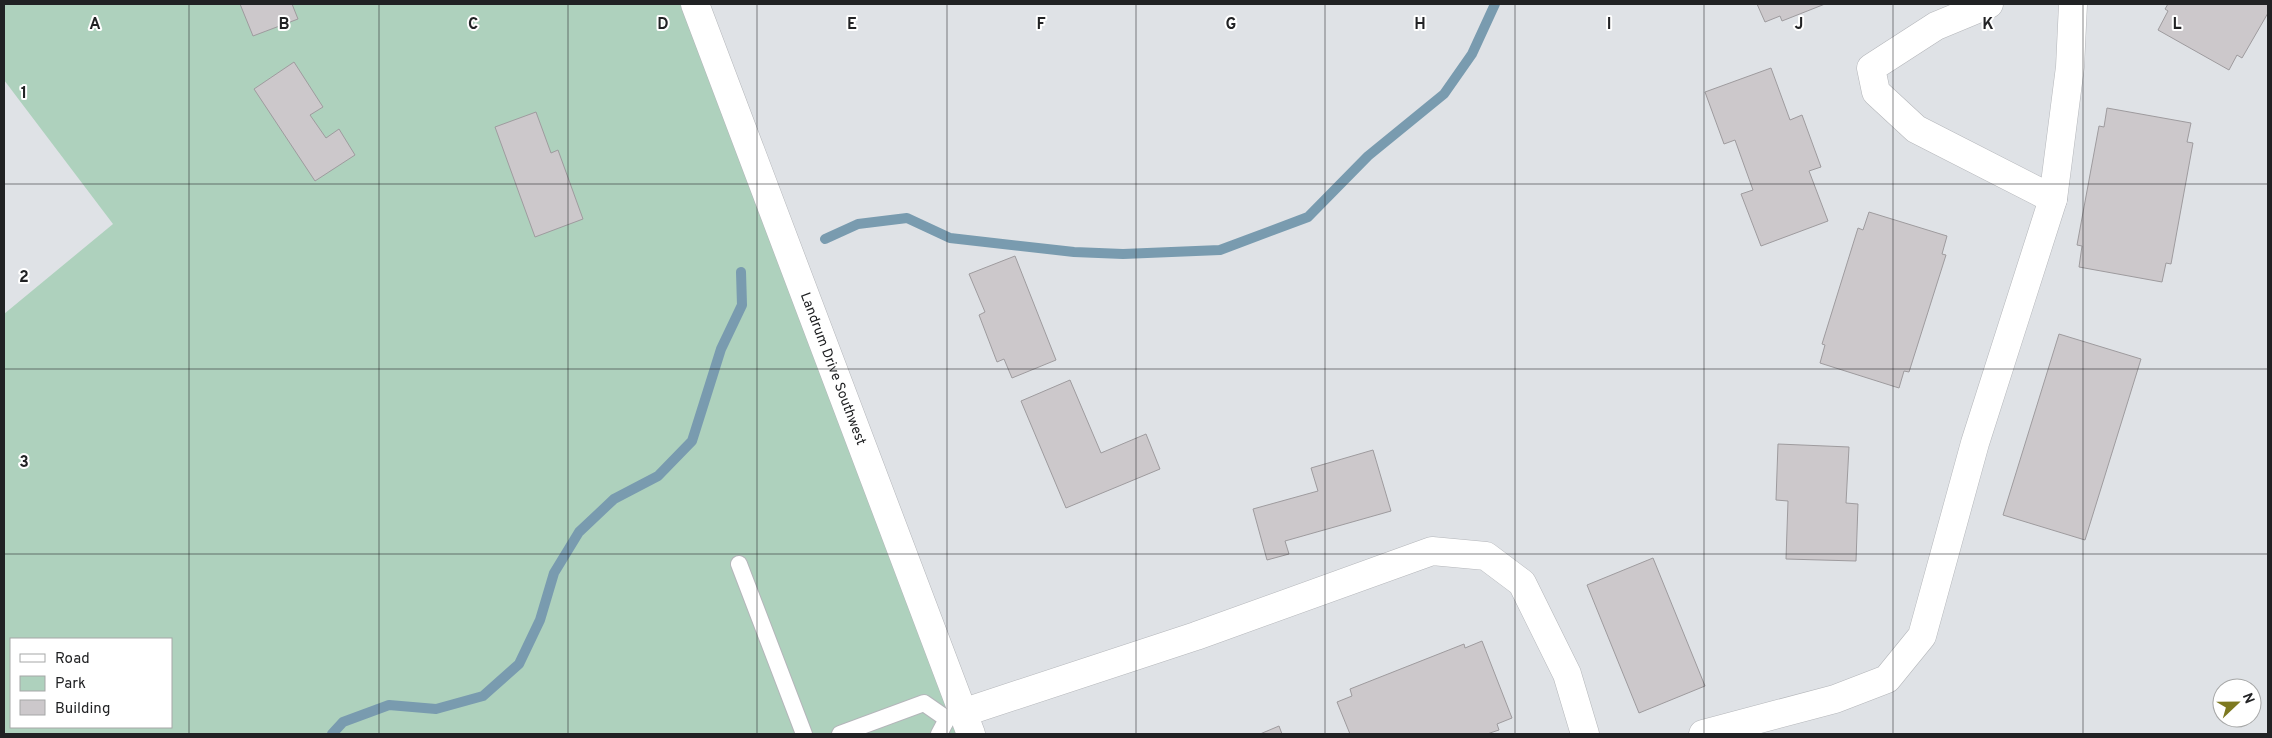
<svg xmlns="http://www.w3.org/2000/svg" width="2272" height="738" font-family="Overpass,sans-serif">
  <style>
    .green { fill: #aed1bd; fill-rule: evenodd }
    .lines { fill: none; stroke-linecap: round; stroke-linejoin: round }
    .stream { stroke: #799baf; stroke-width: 10 }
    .building { fill: #ccc8cb; stroke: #9e9b9e }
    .lane-casing { stroke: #b4b6ba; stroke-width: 18 }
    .street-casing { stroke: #b4b6ba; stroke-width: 29 }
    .lane { stroke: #fff; stroke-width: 16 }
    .street { stroke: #fff; stroke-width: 28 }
    .grid { fill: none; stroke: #212224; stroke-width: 1; stroke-opacity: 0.55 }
    .labels { text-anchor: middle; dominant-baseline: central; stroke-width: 4; stroke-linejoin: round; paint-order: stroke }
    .street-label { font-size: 14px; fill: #212224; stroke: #fff }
    .grid-label { font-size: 16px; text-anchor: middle; font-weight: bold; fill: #212224; stroke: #fff; stroke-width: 4; stroke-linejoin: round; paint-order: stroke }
  </style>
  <rect width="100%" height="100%" fill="#dfe2e6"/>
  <path class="green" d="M4 4H706L974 734H4V314L113 224 4 80ZM11 639H171V727H11Z"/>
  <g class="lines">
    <g class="stream">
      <path d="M825 239 858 224 907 218 950 238 1074 252 1123 254 1220 250 1308 217 1368 156 1444 94 1472 54 1495 4"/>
      <path d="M332 734 343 722 389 705 436 709 483 696 519 664 540 620 554 573 579 532 614 499 658 476 692 441 721 349 742 305 741 272"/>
    </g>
  </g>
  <g class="building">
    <path d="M240 4H292L298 19 253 36Z"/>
    <path d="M1757 4H1825L1782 21 1780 16 1765 22Z"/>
    <path d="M2168 4H2268V13L2242 58 2237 55 2229 70 2158 30 2168 11 2165 9Z"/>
    <path d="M294 62 323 107 310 115 326 138 339 129 355 155 315 181 254 89Z"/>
    <path d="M1771 68 1790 120 1802 115 1821 167 1809 171 1828 221 1761 246 1741 194 1753 190 1735 140 1724 144 1705 92Z"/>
    <path d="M2107 108 2191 123 2187 142 2193 143 2171 264 2166 263 2162 282 2079 267 2082 246 2077 245 2099 126 2104 127Z"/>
    <path d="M536 112 551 153 558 150 583 219 535 237 495 127Z"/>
    <path d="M1869 212 1947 236 1942 254 1946 255 1909 372 1904 371 1899 388 1820 363 1825 345 1822 344 1858 228 1863 230Z"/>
    <path d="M1015 256 1056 360 1012 378 1004 359 997 362 979 315 985 312 969 274Z"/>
    <path d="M2059 334 2141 359 2085 540 2003 515Z"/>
    <path d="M1070 380 1101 453 1146 434 1160 469 1066 508 1021 401Z"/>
    <path d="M1778 444 1849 447 1846 503 1858 504 1856 561 1786 559 1788 501 1776 500Z"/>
    <path d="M1373 450 1391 511 1285 541 1289 554 1267 560 1253 509 1318 491 1311 468Z"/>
    <path d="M1653 558 1705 686 1639 713 1587 585Z"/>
    <path d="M1482 641 1512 718 1497 724 1499 730 1487 734H1350L1337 702 1352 696 1350 689 1464 644 1465 648Z"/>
    <path d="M1279 726 1282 734H1260Z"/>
  </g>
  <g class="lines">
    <defs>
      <g id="lane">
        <path d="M739 564 804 734"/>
        <path d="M840 734 924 703 947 719"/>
        <path d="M939 734 947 719 957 715"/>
      </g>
      <g id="street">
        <path id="s1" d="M695 4 971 734"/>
        <path d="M1989 4 1936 26 1871 68 1876 92 1916 129 2053 199 2070 67 2073 4"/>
        <path d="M962 713 1196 636 1432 551 1486 556 1522 583 1567 674 1585 734"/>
        <path d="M1703 734 1835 699 1887 679 1922 636 1975 443 2053 199"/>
      </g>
    </defs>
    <use href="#lane" class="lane-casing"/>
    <use href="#street" class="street-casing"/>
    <use href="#lane" class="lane"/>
    <use href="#street" class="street"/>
  </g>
  <path class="grid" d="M189 4V734M379 4V734M568 4V734M757 4V734M947 4V734M1136 4V734M1325 4V734M1515 4V734M1704 4V734M1893 4V734M2083 4V734M4 184H2268M4 369H2268M4 554H2268"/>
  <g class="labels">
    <g class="street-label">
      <text stroke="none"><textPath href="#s1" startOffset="390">Landrum Drive Southwest</textPath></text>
    </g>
  </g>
  <g class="grid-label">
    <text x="95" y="29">A</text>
    <text x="284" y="29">B</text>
    <text x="473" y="29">C</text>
    <text x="663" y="29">D</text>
    <text x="852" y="29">E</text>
    <text x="1041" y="29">F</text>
    <text x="1231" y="29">G</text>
    <text x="1420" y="29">H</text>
    <text x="1609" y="29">I</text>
    <text x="1799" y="29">J</text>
    <text x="1988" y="29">K</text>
    <text x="2177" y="29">L</text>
    <text x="24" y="98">1</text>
    <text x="24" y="282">2</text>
    <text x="24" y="467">3</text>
  </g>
  <rect width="2272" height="738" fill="none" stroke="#212224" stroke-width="10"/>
  <rect x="10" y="638" width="162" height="90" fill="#ffffff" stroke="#a6a7a7"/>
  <rect x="20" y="654" width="25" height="8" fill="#ffffff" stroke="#a6a7a7"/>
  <text x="55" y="663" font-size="15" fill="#212224">Road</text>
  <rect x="20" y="676" width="25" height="15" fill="#aed1bd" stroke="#a6a7a7"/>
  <text x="55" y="688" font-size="15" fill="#212224">Park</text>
  <rect x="20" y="700" width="25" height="15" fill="#ccc8cb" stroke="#a6a7a7"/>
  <text x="55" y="713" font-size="15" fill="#212224">Building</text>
  <g transform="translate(2237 703) rotate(68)"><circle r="24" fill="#ffffff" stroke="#a6a7a7"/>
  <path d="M0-4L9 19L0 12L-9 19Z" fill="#7d7920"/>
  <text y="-8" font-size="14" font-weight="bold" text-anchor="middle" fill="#212224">N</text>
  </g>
</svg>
